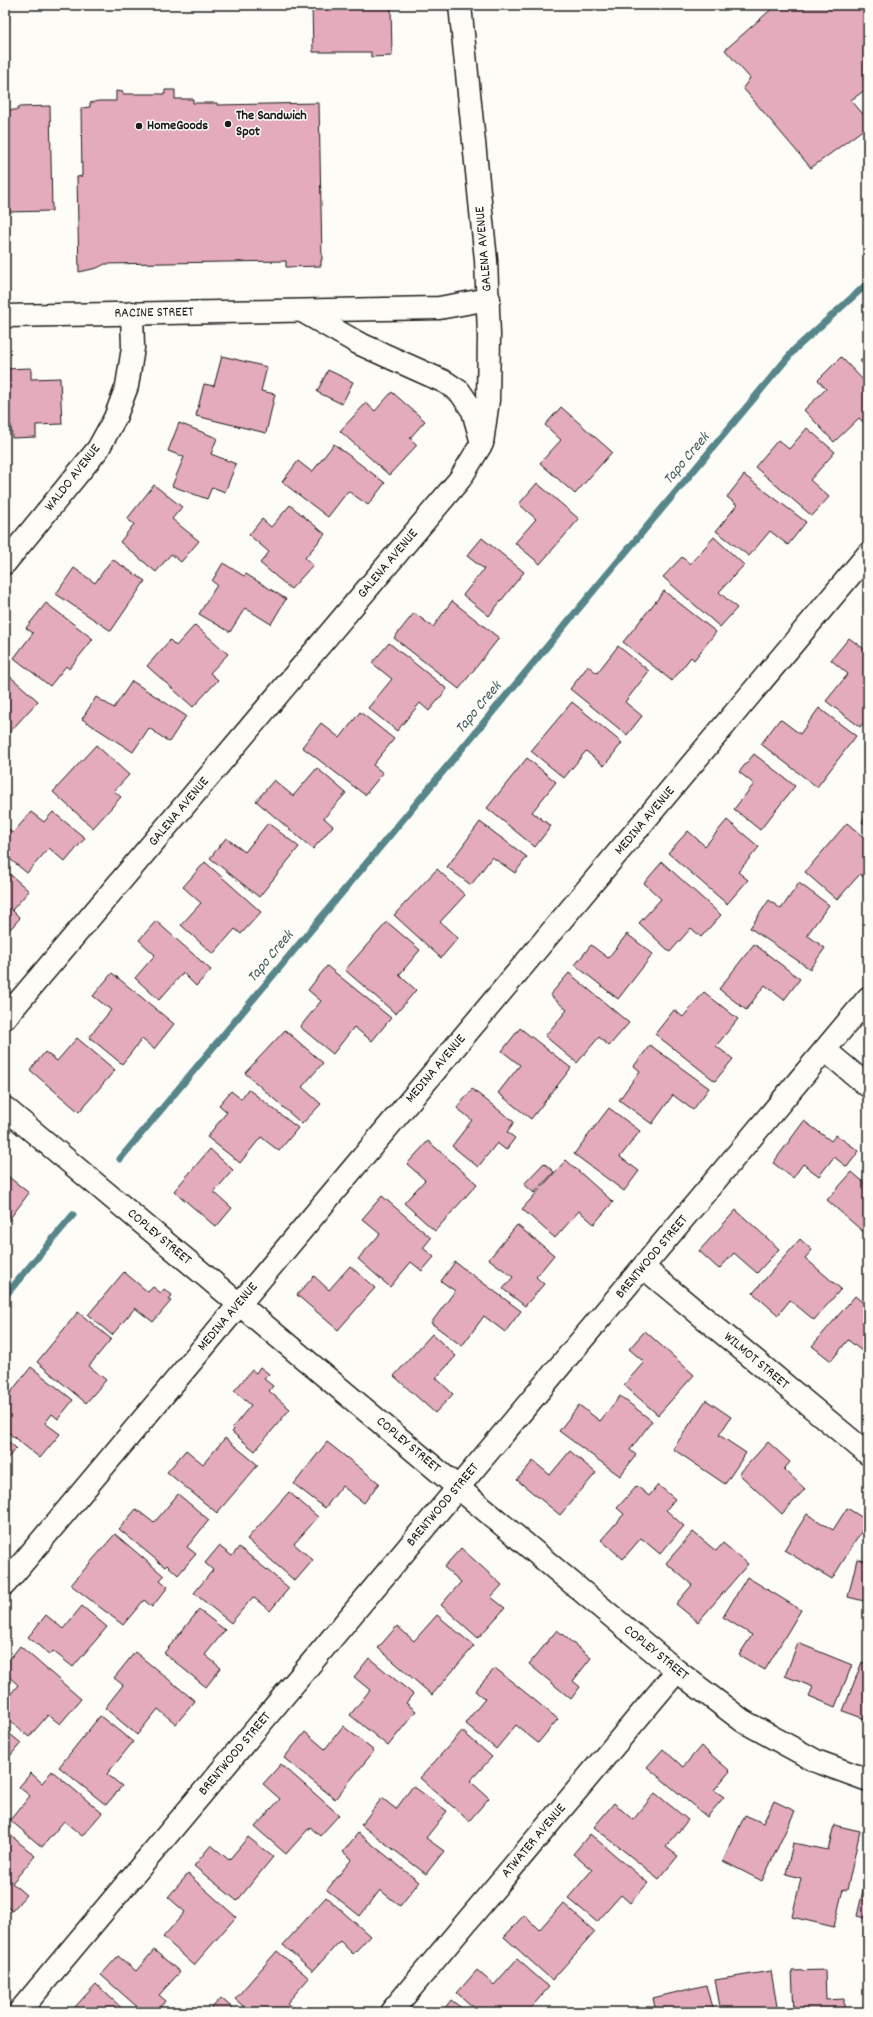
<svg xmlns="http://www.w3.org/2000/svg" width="873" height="2017" font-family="Dekko,sans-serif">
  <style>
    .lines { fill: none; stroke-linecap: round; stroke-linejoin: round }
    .stream { stroke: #56868a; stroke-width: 7 }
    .building { fill: #e3abbc; stroke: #1c1c1c }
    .street-casing { stroke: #1c1c1c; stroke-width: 25 }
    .secondary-casing { stroke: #1c1c1c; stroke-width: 25 }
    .street { stroke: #fdfcf7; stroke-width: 22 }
    .secondary { stroke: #fdfcf7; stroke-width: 22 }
    .poi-dot { fill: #1c1c1c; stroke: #fdfcf7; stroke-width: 1.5 }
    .labels { text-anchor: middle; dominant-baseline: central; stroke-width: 3; stroke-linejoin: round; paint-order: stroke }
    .poi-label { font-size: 14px; font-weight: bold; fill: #1c1c1c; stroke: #fdfcf7; text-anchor: start }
    .street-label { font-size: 14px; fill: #1c1c1c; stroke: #fdfcf7 }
    .water-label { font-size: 15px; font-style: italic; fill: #3e5a5c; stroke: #fdfcf7 }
  </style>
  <rect width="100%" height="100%" fill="#fdfcf7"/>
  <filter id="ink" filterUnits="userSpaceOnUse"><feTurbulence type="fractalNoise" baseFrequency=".025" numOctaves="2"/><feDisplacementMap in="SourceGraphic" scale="8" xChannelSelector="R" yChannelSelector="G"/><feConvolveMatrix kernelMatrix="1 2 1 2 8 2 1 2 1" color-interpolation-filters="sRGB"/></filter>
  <g filter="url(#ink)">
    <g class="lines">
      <g class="stream">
        <path d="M120 1159 795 349 868 283"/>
        <path d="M5 1296 73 1215"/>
      </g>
    </g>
    <g class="building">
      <path d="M312 5H391L392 56 371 57V52H313Z"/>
      <path d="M776 5H868V88L851 100 868 120V126L811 168 743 88 750 78 725 50Z"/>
      <path d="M165 90H175V99H193V103H217V105L319 103 322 260H321V266L286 267V261L105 264 97 268 79 272 77 177 82 176 81 108 90 107V103L98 101H116V91L123 92V94H165Z"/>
      <path d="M50 106 52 211 5 212V110H18V107Z"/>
      <path d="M868 354V369L860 361Z"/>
      <path d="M222 356 267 367 261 391 275 394 266 433 196 416 204 384 214 386Z"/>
      <path d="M841 357 868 385V427L859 418 834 442 804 410 826 389 818 380Z"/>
      <path d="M31 368V379L60 378 62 424 36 425V437L12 438 11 425H5V369Z"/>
      <path d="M328 370 353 382 342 404 317 392Z"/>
      <path d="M392 392 425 421 410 438 417 445 389 475 340 431 366 403 375 411Z"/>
      <path d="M561 407 612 452 575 494 540 463 561 440 545 425Z"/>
      <path d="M179 423 217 438 211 454 236 464 225 492 212 487 207 499 172 486 184 457 168 451Z"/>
      <path d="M807 428 835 452 810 480 829 497 812 516 755 467 778 440 789 449Z"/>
      <path d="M334 444 385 483 368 505 348 491 328 517 282 482 298 461 312 472Z"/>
      <path d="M744 475 806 522 788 545 770 531 749 556 716 531 737 505 727 497Z"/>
      <path d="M537 483 579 519 540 564 515 543 536 519 519 504Z"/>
      <path d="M154 485 182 507 172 519 199 541 181 562 171 554 156 572 120 542 134 524 127 519Z"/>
      <path d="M290 505 325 534 305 558 313 565 291 589 260 563 269 552 249 535 262 519 271 527Z"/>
      <path d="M714 537 744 565 719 592 737 608 720 627 663 577 682 557 690 564Z"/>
      <path d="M482 538 524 572 489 616 463 595 484 569 467 556Z"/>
      <path d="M112 559 145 581 111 631 56 594 74 568 95 583Z"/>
      <path d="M223 563 244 576 246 574 286 599 271 624 245 608 230 632 199 614 217 585 212 581Z"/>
      <path d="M664 591 716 632 694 660 691 657 672 681 623 642Z"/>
      <path d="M452 601 499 638 459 689 394 638 414 613 433 627Z"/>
      <path d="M46 603 93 639 69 669 66 666 50 686 14 658 33 633 26 628Z"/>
      <path d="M195 625 228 654 210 673 218 680 193 707 147 666 170 640 176 646Z"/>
      <path d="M849 638 868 652V717L860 727 826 701 848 674 831 660Z"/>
      <path d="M389 643 447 689 429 711 420 703 397 731 368 708 392 679 372 663Z"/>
      <path d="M618 646 649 671 625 702 642 716 627 735 570 689 588 666 597 673Z"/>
      <path d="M5 672 38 701 6 736 5 735Z"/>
      <path d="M132 681 186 716 169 742 149 728 133 752 82 719 96 697 114 708Z"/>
      <path d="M572 702 622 743 604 766 586 751 564 778 531 751Z"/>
      <path d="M819 708 856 736 817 787 761 744 780 719 800 734Z"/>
      <path d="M360 712 394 739 373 765 383 773 365 795 302 747 321 723 340 738Z"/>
      <path d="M96 745 129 775 114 791 121 797 93 828 53 792Z"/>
      <path d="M754 754 795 786 760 830 734 809 754 784 739 772Z"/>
      <path d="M527 758 556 782 532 812 551 826 535 847 487 808Z"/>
      <path d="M317 768 346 793 324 818 333 826 313 849 256 801 274 780 293 796Z"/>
      <path d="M31 812 44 822 53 812 85 838 65 862 49 848 27 873 5 855V827L13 833Z"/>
      <path d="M868 813V826L862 822Z"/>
      <path d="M727 820 759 847 738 872 748 880 727 904 668 853 688 831 705 846Z"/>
      <path d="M480 822 527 857 515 873 492 857 471 885 447 867Z"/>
      <path d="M268 823 299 847 259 897 210 858 226 838 245 852Z"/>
      <path d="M847 823 868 841V881L860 874 837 900 805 872Z"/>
      <path d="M205 862 261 912 241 934 235 929 213 954 181 925 201 903 183 887Z"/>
      <path d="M662 862 721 915 701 937 691 928 670 952 639 923 661 899 644 883Z"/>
      <path d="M437 869 465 895 440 922 458 938 441 958 394 915Z"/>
      <path d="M5 870 29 891 12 910 20 918 5 935Z"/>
      <path d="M799 883 829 905 807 935 825 948 810 969 750 928 769 900 781 909Z"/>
      <path d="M156 921 211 970 196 986 183 973 159 1000 135 978 155 955 139 940Z"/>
      <path d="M387 922 420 950 399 975 416 990 396 1014 345 970Z"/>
      <path d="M627 934 653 954 618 999 575 965 591 945 608 958Z"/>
      <path d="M754 944 800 979 784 1000 765 985 746 1010 719 989Z"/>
      <path d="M327 966 391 1018 372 1041 354 1027 333 1054 300 1027 321 1001 308 990Z"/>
      <path d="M112 973 174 1024 154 1049 142 1039 122 1064 89 1037 111 1010 93 996Z"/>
      <path d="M569 973 629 1023 609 1046 599 1037 577 1063 545 1036 567 1010 550 995Z"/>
      <path d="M704 992 738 1019 716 1046 733 1059 715 1081 655 1034 674 1010 683 1017Z"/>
      <path d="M520 1028 571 1068 531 1119 498 1093 520 1065 502 1051Z"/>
      <path d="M285 1030 323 1063 302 1087 321 1104 302 1124 245 1073Z"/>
      <path d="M77 1038 115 1070 79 1112 30 1070 45 1052 57 1061Z"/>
      <path d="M650 1045 709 1088 693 1110 673 1095 652 1124 619 1100 640 1071 634 1066Z"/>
      <path d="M248 1089 298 1128 279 1151 261 1137 240 1163 207 1137 227 1112 219 1105 231 1091 241 1099Z"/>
      <path d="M472 1089 514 1122 507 1132 515 1138 506 1150 497 1143 478 1167 452 1146 472 1120 457 1108Z"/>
      <path d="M609 1108 640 1131 620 1157 639 1171 624 1191 574 1154Z"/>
      <path d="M804 1121 831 1141 836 1135 859 1151 847 1167 834 1157 819 1176 803 1164 793 1178 773 1163Z"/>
      <path d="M428 1141 477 1184 435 1231 404 1203 425 1180 407 1164Z"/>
      <path d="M210 1149 233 1170 214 1192 232 1208 216 1227 174 1191Z"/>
      <path d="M566 1160 613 1202 594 1224 579 1211 555 1238 522 1209Z"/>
      <path d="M544 1163 554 1172 534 1193 524 1184Z"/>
      <path d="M852 1172 868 1186V1236L827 1200Z"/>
      <path d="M5 1174 29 1193 8 1221 5 1219Z"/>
      <path d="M382 1196 431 1238 423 1248 434 1257 422 1271 411 1262 390 1287 358 1259 380 1234 362 1219Z"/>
      <path d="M736 1210 779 1249 757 1273 734 1253 719 1269 699 1251Z"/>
      <path d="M517 1225 554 1255 536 1277 544 1284 525 1306 503 1289 513 1277 489 1259Z"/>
      <path d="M800 1239 812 1250 805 1258 841 1289 814 1320 790 1300 778 1315 753 1293Z"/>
      <path d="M455 1262 521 1311 505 1332 484 1316 462 1346 431 1323 455 1291 441 1281Z"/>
      <path d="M350 1266 375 1288 338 1330 297 1295 314 1276 329 1290Z"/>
      <path d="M124 1272 148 1292 153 1287 161 1293 164 1289 172 1295 169 1300 171 1301 153 1322 135 1308 112 1335 88 1315Z"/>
      <path d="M855 1296 868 1307V1356L848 1340 831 1361 812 1346Z"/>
      <path d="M78 1312 111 1339 89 1366 106 1380 86 1403 37 1362Z"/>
      <path d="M645 1331 694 1375 658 1415 624 1385 644 1362 629 1349Z"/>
      <path d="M432 1334 456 1356 436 1378 453 1394 435 1413 394 1376Z"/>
      <path d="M31 1367 73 1400 58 1419 52 1414 45 1423 60 1434 40 1458 5 1430V1389L10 1393Z"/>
      <path d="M260 1367 269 1374 264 1379 273 1386 269 1391 290 1409 255 1451 232 1432 234 1430 232 1428 251 1405 234 1391 252 1370 256 1373Z"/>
      <path d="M620 1396 652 1421 630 1450 636 1455 620 1476 559 1431 579 1405 600 1421Z"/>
      <path d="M706 1400 731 1417 719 1435 746 1453 725 1484 673 1449Z"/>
      <path d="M225 1438 258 1465 217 1513 167 1472 186 1450 203 1464Z"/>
      <path d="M5 1439 16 1448 5 1461Z"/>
      <path d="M327 1442 379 1483 364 1503 342 1486 325 1508 294 1484Z"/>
      <path d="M768 1442 790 1462 784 1469 805 1489 782 1514 739 1474Z"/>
      <path d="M570 1451 596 1473 560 1515 517 1480 533 1461 550 1475Z"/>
      <path d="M658 1485 675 1499 666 1510 684 1526 660 1554 641 1538 623 1559 601 1540 624 1514 617 1508 637 1486 649 1496Z"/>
      <path d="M5 1489 10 1493 5 1498Z"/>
      <path d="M289 1492 318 1517 294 1544 313 1560 295 1581 247 1539Z"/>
      <path d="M178 1494 209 1520 187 1547 196 1554 178 1575 167 1565 165 1567 119 1529 136 1509 154 1523Z"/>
      <path d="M847 1508 868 1521 832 1579 784 1550 807 1514 833 1530Z"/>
      <path d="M693 1532 716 1551 723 1543 748 1564 698 1622 676 1604 692 1585 666 1563Z"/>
      <path d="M115 1534 164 1576 160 1580 168 1587 152 1607 144 1600 123 1625 71 1585Z"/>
      <path d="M219 1546 232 1556 239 1547 289 1588 270 1611 253 1597 231 1623 194 1593 213 1570 205 1563Z"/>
      <path d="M461 1548 502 1585 491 1597 505 1608 478 1638 441 1605 461 1582 444 1567Z"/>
      <path d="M857 1559 868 1562V1602L848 1597Z"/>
      <path d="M747 1577 801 1610 765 1670 739 1655 752 1635 723 1617Z"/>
      <path d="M82 1606 107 1627 73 1667 53 1651 50 1655 28 1637 46 1615 63 1629Z"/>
      <path d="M199 1610 225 1630 205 1655 221 1668 206 1687 164 1653Z"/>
      <path d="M437 1615 474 1646 432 1695 378 1648 397 1626 414 1641Z"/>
      <path d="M557 1630 591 1658 573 1681 580 1687 571 1699 529 1664Z"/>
      <path d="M798 1643 852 1665 835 1707 809 1696 813 1687 785 1676Z"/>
      <path d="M20 1646 81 1699 60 1724 48 1715 29 1737 5 1717V1701L18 1685 5 1673V1665Z"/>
      <path d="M135 1652 195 1701 176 1724 158 1709 137 1735 105 1708 123 1685 114 1678Z"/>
      <path d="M369 1658 413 1694 406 1703 416 1711 388 1746 350 1715 370 1690 354 1677Z"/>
      <path d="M862 1662 868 1664V1720L843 1711Z"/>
      <path d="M495 1668 558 1719 538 1743 516 1725 496 1749 465 1723 485 1699 475 1691Z"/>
      <path d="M100 1716 133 1742 107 1774 122 1786 106 1805 59 1767Z"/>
      <path d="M343 1726 374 1751 335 1799 284 1758 305 1732 325 1749Z"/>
      <path d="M5 1730 21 1743 5 1762Z"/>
      <path d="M462 1731 492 1757 470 1781 489 1798 469 1821 420 1778Z"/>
      <path d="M701 1746 730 1771 714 1790 724 1797 707 1817 647 1767 663 1749 683 1767Z"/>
      <path d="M281 1764 339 1815 320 1836 310 1827 286 1854 255 1827 280 1799 263 1784Z"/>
      <path d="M52 1771 102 1813 82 1836 64 1821 42 1847 10 1820 30 1796 19 1787 31 1773 42 1783Z"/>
      <path d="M413 1786 447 1811 426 1838 444 1851 426 1874 361 1825 382 1798 396 1809Z"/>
      <path d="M655 1793 688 1820 666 1847 678 1856 659 1879 594 1827 614 1803 633 1820Z"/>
      <path d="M774 1801 795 1811 762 1881 723 1861 745 1815 763 1823Z"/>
      <path d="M834 1825 860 1831 847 1890 843 1889 834 1927 792 1917 801 1878 786 1874 793 1843 828 1850Z"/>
      <path d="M8 1833 35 1856 12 1883 26 1895 12 1911 5 1905V1837Z"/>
      <path d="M358 1833 419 1882 400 1906 380 1890 360 1916 327 1890 352 1859 343 1852Z"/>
      <path d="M590 1834 648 1883 630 1903 621 1895 597 1922 568 1898 592 1870 573 1854Z"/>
      <path d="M248 1837 273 1857 237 1901 194 1866 211 1845 229 1860Z"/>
      <path d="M868 1851V1867L864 1866Z"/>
      <path d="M868 1869V1919L857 1916Z"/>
      <path d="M188 1874 236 1917 194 1965 163 1937 185 1912 168 1897Z"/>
      <path d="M326 1897 370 1936 353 1954 340 1941 313 1971 283 1945Z"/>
      <path d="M563 1903 595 1932 552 1980 504 1937 524 1915 539 1930Z"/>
      <path d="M154 1950 180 1972 159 1995 166 2001 156 2012H143L101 1975 118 1956 136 1971Z"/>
      <path d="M277 1951 309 1978 287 2003 297 2012H250L235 1999Z"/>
      <path d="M517 1959 549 1987 527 2012H479L457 1993 477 1970 494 1985Z"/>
      <path d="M825 1970 826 2000 844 1999V2012H794L792 1971Z"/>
      <path d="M771 1971 778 2012H721L715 1980Z"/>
      <path d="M96 1984 126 2012H78L74 2008Z"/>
      <path d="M706 1985 713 2012H656L653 1998Z"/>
      <path d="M221 1998 237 2012H208Z"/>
      <path d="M451 2000 467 2012H442Z"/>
    </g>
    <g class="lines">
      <defs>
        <g id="street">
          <path d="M302 311 358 343 445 382 460 392 473 411 482 443"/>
          <path d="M5 316 439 308 489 299"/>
          <path d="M5 563 98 449 115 418 127 386 133 348 132 313"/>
          <path d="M825 1050 868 1086"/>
          <path d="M5 1108 677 1671 743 1721 816 1761 868 1780"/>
          <path d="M644 1268 868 1454"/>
          <path d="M5 1584 868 554"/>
          <path d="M19 2012 868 998"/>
          <path d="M391 2012 677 1671"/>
        </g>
        <path id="secondary" d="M5 1018 460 479 482 443 488 400 489 335 486 260 460 5"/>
      </defs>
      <use href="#street" class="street-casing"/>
      <use href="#secondary" class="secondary-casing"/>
      <use href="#street" class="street"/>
      <use href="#secondary" class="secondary"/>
    </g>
  </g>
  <g class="poi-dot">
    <circle cx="228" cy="124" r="4"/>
    <circle cx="139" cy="126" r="4"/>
  </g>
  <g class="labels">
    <g class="poi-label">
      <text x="236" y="116">The Sandwich<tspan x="236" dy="16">Spot</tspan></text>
      <text x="147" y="126">HomeGoods</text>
    </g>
    <g class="street-label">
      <text transform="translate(484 249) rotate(-95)">GALENA AVENUE</text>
      <text transform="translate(154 313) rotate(-1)">RACINE STREET</text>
      <text transform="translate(73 478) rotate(-52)">WALDO AVENUE</text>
      <text transform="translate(388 564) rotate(-50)">GALENA AVENUE</text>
      <text transform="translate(179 812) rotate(-50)">GALENA AVENUE</text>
      <text transform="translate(645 821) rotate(-50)">MEDINA AVENUE</text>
      <text transform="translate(436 1069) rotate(-50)">MEDINA AVENUE</text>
      <text transform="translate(159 1237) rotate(40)">COPLEY STREET</text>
      <text transform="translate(652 1257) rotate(-50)">BRENTWOOD STREET</text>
      <text transform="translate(228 1317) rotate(-50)">MEDINA AVENUE</text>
      <text transform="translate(756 1361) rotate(40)">WILMOT STREET</text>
      <text transform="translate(408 1445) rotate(40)">COPLEY STREET</text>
      <text transform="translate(443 1505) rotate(-50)">BRENTWOOD STREET</text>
      <text transform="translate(656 1653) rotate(39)">COPLEY STREET</text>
      <text transform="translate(235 1754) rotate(-50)">BRENTWOOD STREET</text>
      <text transform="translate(534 1841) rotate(-50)">ATWATER AVENUE</text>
    </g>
    <g class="water-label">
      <text transform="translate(687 459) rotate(-50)">Tapo Creek</text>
      <text transform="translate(479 708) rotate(-50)">Tapo Creek</text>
      <text transform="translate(271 957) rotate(-50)">Tapo Creek</text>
    </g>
  </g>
  <rect width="873" height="2017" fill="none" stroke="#fdfcf7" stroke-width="20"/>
  <rect x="10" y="10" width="853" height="1997" fill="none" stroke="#1c1c1c" stroke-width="1.5" filter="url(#ink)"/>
</svg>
